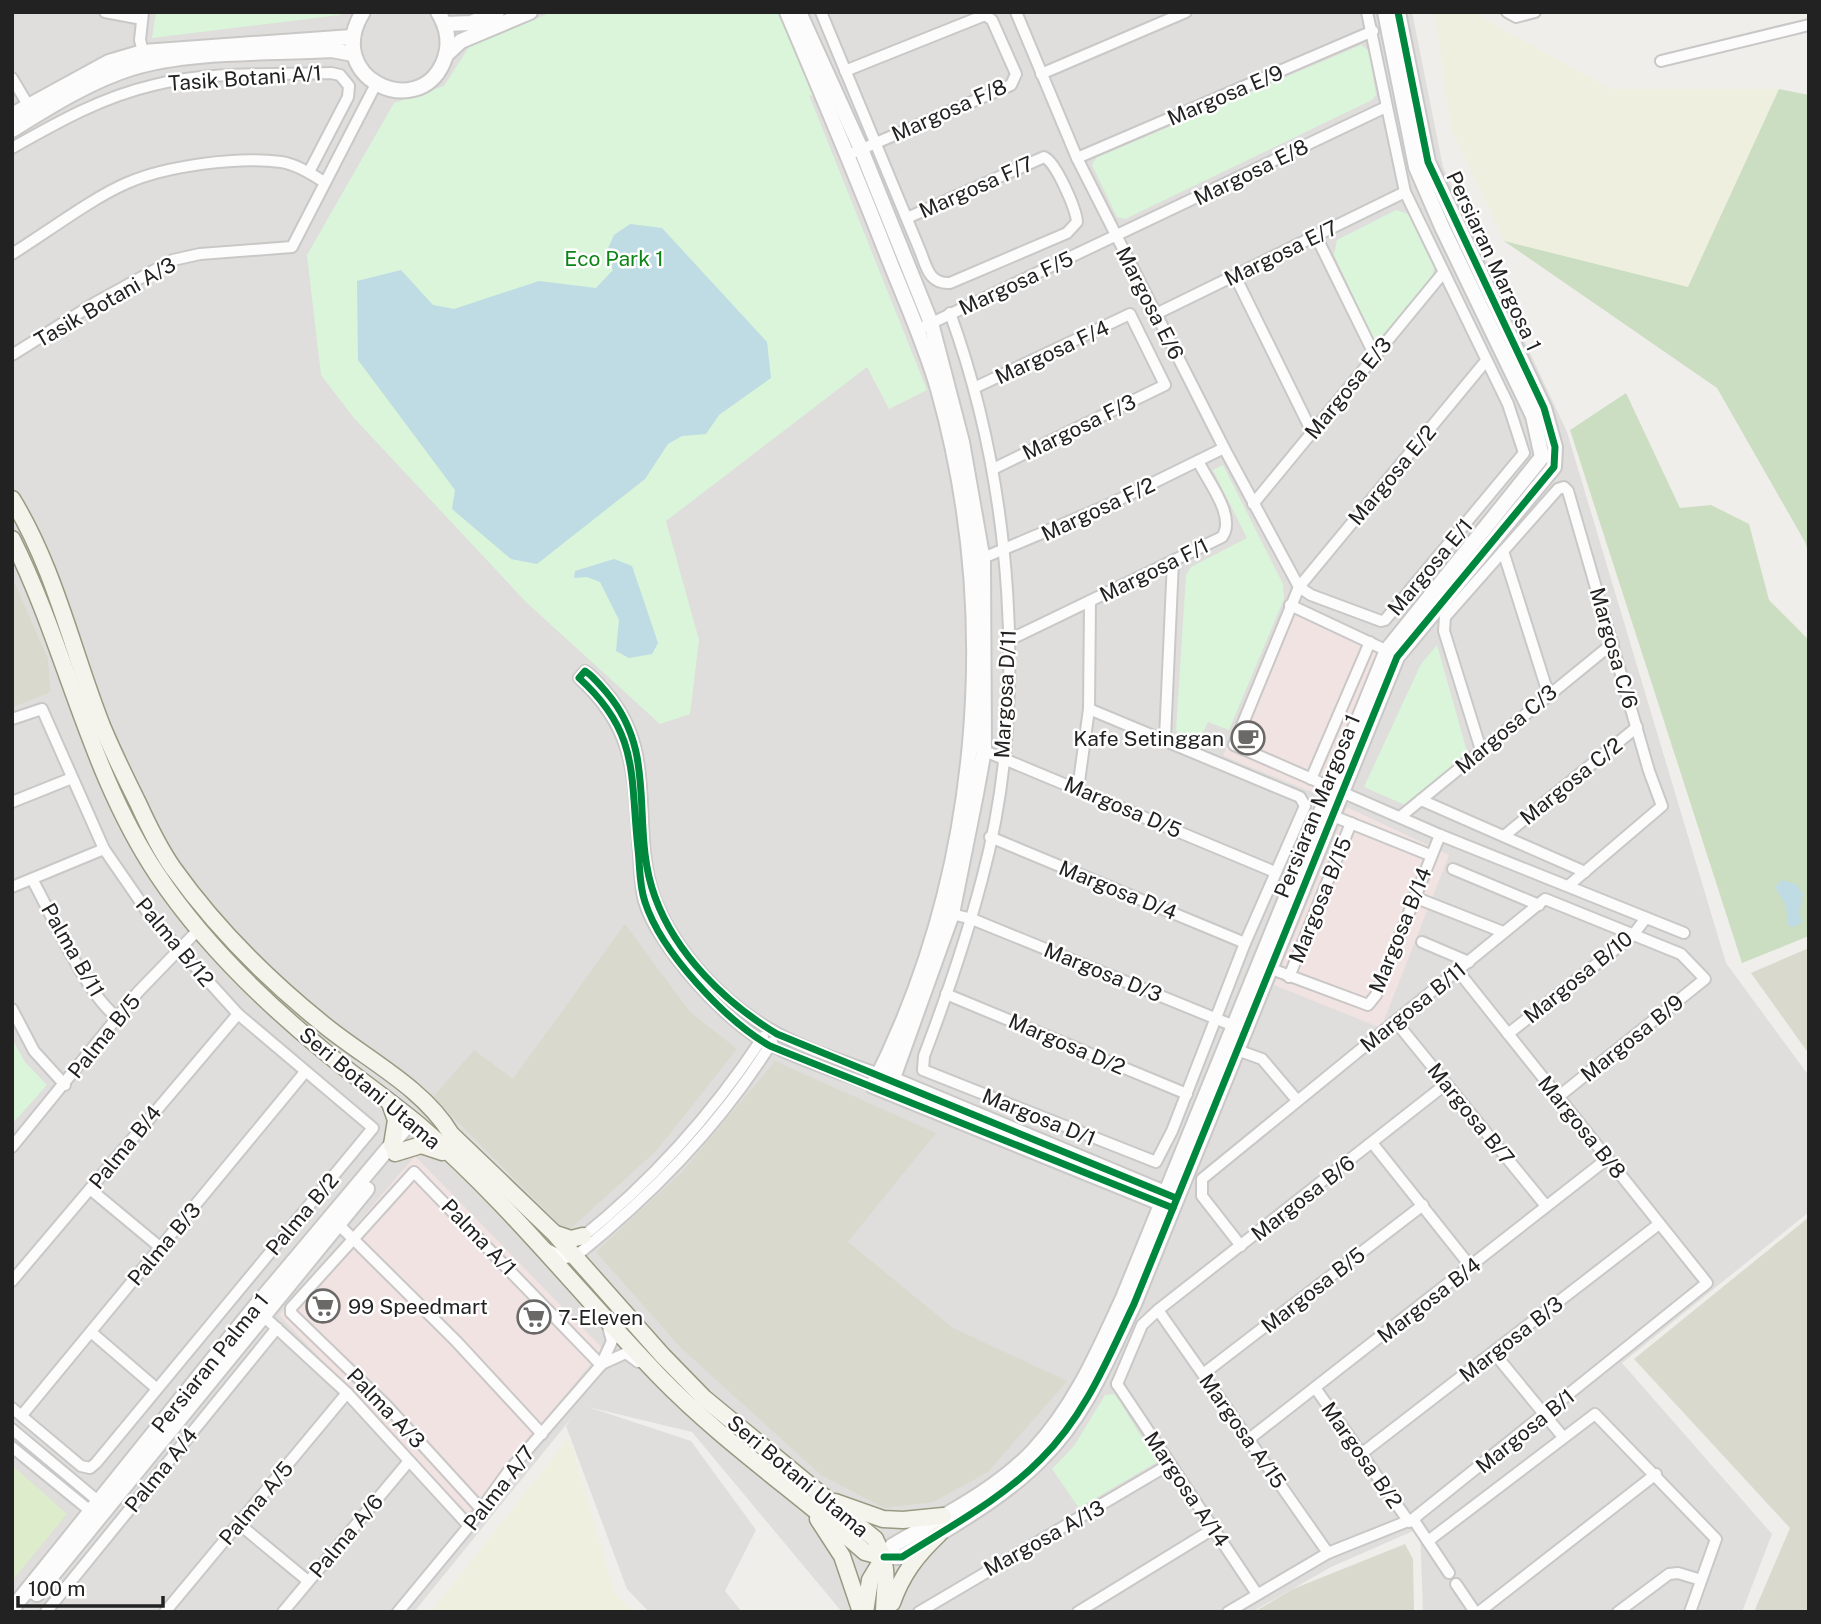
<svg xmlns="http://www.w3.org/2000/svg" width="1821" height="1624" font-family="'Public Sans',sans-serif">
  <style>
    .residential { fill: #dfdedc }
    .commercial { fill: #f1e3e1 }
    .construction { fill: #d9d9cd }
    .farmland { fill: #efefdf }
    .grass { fill: #ddeccb }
    .forest { fill: #cbdec1 }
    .park { fill: #daf5da }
    .water { fill: #bfdbe3 }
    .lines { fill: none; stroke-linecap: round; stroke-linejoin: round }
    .minor-casing { stroke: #c9c8c7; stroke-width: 14 }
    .tertiary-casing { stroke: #c9c8c7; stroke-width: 18 }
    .secondary-casing { stroke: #999a82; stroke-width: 19 }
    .minor { stroke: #fdfcfc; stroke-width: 10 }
    .tertiary { stroke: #fdfcfc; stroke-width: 14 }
    .secondary { stroke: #f4f4ed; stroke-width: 16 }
    .cycleway-casing { stroke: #fff; stroke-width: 11 }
    .cycleway { stroke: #00873e; stroke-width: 7 }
    .labels { text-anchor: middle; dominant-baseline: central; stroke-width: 5; stroke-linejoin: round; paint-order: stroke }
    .street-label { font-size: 21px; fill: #222; stroke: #fff }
    .park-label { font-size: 21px; fill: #0c8416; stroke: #fff }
    .poi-label { font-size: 21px; fill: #222; stroke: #fff; text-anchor: start }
  </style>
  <rect width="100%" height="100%" fill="#f0eeeb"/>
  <path class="residential" d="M12 12H1412L1443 167 1567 432 1726 963 1809 1076V1212L1622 1363 1772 1534 1742 1612H1423L1420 1528 1331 1567 1252 1612H842L692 1432 588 1407 691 1441 756 1530 725 1591 742 1612H649L627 1589 566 1426 573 1416 414 1612H12V708L51 692 48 658 12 576Z"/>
  <g class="commercial">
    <path d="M1288 602 1384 641 1319 795 1223 756Z"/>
    <path d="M1347 807 1449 855 1381 1028 1274 985Z"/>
    <path d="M415 1156 603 1349 468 1514 279 1315Z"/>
  </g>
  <g class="construction">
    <path d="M12 576 48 658 51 692 12 708Z"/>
    <path d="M625 924 690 1012 737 1049 657 1150 567 1232 433 1097 474 1050 513 1079Z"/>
    <path d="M1809 948V1054L1751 973Z"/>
    <path d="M775 1061 936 1133 848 1242 953 1328 1067 1381 988 1472 933 1502 884 1508 821 1475 681 1348 596 1252 682 1172Z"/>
    <path d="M1809 1217V1612H1754L1790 1528 1634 1359Z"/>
    <path d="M1405 1544 1413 1559 1414 1612H1254L1293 1589Z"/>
  </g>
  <g class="farmland">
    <path d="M1435 12H1478L1482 18 1611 89H1779L1688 287 1504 241 1451 128Z"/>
    <path d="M569 1437 615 1594 634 1612H431Z"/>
  </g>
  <path class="grass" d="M12 1465 67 1514 12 1581Z"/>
  <g class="forest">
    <path d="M1779 89 1809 95V555L1805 542 1717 388 1504 241 1688 287Z"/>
    <path d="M1626 393 1680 508 1711 505 1749 524 1769 600 1809 640V936L1742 963 1570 430Z"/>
  </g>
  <g class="park">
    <path d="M156 12H341L340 15 152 38Z"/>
    <path d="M552 12H779L815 97 809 95 927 390 889 409 867 367 666 521 699 640 690 714 660 724 527 603 354 418 321 375 307 255 394 103 444 86 469 47Z"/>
    <path d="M1361 45 1369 51 1376 95 1372 100 1125 219 1117 217 1092 165 1096 158Z"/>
    <path d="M1396 210 1409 214 1434 266 1432 279 1381 339 1373 338 1334 255 1337 240Z"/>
    <path d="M1223 465 1283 584 1284 599 1229 730 1208 722 1196 746 1181 739 1176 730 1186 575 1191 567 1247 538 1213 470Z"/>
    <path d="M1437 645 1468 755 1405 805 1364 787 1421 664Z"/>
    <path d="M12 1039 25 1062 47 1085 12 1124Z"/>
    <path d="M1115 1394 1157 1462 1079 1508 1052 1469 1074 1446 1105 1395Z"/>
  </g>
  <g class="water">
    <path d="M630 224 662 228 767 342 771 378 719 415 706 434 682 436 668 444 645 479 537 564 511 559 452 509 455 490 358 360 357 281 401 270 433 305 454 309 539 281 596 288 613 270 605 255 614 235Z"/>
    <path d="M614 559 632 566 658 643 652 654 629 658 616 651 619 620 600 582 587 577 574 578 575 571Z"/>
    <path d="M1782 880 1796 884 1803 894 1799 914 1803 921 1795 927 1788 926 1786 906 1775 887Z"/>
  </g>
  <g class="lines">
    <defs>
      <g id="minor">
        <path d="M105 12 142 19"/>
        <path d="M143 12 140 40 143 52"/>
        <path d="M821 12 921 253C927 269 930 284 950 283L1067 233 1077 222C1076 209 1056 162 1044 157L907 218"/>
        <path d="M1016 12 1077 158 1224 448 1299 587 1311 595 1381 621 1385 620 1524 453 1508 404 1405 192 1367 12"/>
        <path d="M1507 12 1516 17 1535 12"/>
        <path d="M1661 61 1809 25"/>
        <path d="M845 71 985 15 992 20 1016 74 1011 85 848 155"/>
        <path d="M1041 74 1186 12"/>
        <path d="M12 78 28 105"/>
        <path d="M12 148C58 122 102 97 154 85 210 71 273 75 331 73L340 75 349 86 348 97 309 172"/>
        <path d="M1077 158 1373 31"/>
        <path d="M1316 236 1375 356"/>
        <path d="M12 254C46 233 92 198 127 183 166 166 238 156 281 162 296 164 312 174 324 182"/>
        <path d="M1235 276 1312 432"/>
        <path d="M950 313C1012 484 1030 702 982 879 966 940 946 998 924 1056L923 1070 1156 1162 1172 1131 1245 943 1305 806 1300 797 1089 709"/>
        <path d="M1156 314 1405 192"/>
        <path d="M917 330 1386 107"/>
        <path d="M12 355 95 303 173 260 200 254 292 247 376 84"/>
        <path d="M1485 362 1299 587 1234 745 1440 835 1684 933"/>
        <path d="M974 388 1130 314 1165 385 993 469"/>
        <path d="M1253 504 1443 273"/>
        <path d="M1503 551 1548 693"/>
        <path d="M976 561 1108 505 1224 448"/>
        <path d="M1290 605 1392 653"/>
        <path d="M1009 640 1222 537C1237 517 1207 480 1198 461"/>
        <path d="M12 719 42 709 104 849 153 920 238 1014 373 1128 96 1463 90 1468 81 1466 12 1408"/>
        <path d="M1165 738 1173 561"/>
        <path d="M980 749 1275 872"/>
        <path d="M1481 750 1444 631 1445 617 1558 489 1564 487 1568 491 1649 771 1662 806 1568 886"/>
        <path d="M1311 779 1370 642"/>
        <path d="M1078 789 1089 709 1090 601"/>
        <path d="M1421 800 1585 872"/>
        <path d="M12 802 72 778"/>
        <path d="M1333 816 1430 855"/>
        <path d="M1400 817 1613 643"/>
        <path d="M1504 836 1637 727"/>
        <path d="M990 837 1245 943"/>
        <path d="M1453 869 1539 905"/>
        <path d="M32 879C52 915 86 995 118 1018"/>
        <path d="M12 887 104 849"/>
        <path d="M1414 897 1503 932"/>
        <path d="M952 914 972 919 1234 1026"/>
        <path d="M1422 942 1469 962"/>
        <path d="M1266 967 1368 1005 1376 995 1440 835"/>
        <path d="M1289 977 1351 823"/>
        <path d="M946 994 1187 1094"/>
        <path d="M12 1009 34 1051 65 1085"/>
        <path d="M1396 1022 1546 1206"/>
        <path d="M1508 1034 1633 935 1646 918"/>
        <path d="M1237 1050 1262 1059 1296 1099"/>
        <path d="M873 1086C838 1072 801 1061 768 1044 727 1024 657 946 644 901 640 885 640 869 639 853 633 779 638 732 579 678L585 671C593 676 600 685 607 693 660 754 630 826 654 896 674 951 724 1004 775 1032 807 1050 844 1061 879 1074"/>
        <path d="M1373 1144 1471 1267"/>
        <path d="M12 1147 138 992 199 929"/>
        <path d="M90 1189 161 1248"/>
        <path d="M334 1220 456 1341 542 1434"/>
        <path d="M580 1239C651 1182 713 1113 763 1037"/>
        <path d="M1241 1246 1202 1196V1179L1545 899 1681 954 1705 979 1558 1097"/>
        <path d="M547 1249 565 1258 576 1256C652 1195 720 1126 772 1042"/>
        <path d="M12 1281 238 1014"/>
        <path d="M1158 1310 1328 1553"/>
        <path d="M258 1311 347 1393 469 1526"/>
        <path d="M91 1332 156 1388"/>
        <path d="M1494 1353 1563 1437"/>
        <path d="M604 1363 626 1353 638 1362"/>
        <path d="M1203 1374 1423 1205"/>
        <path d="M1117 1384 1142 1325 1158 1310 1446 1084"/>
        <path d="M1117 1384 1257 1594"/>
        <path d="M1316 1389 1409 1522"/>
        <path d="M22 1415 305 1072"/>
        <path d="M12 1429 104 1506"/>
        <path d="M1249 1439 1607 1159"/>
        <path d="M12 1447 94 1514"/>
        <path d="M1361 1454 1659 1224"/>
        <path d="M481 1509 386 1405 291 1313V1308L414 1172 601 1365"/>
        <path d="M1413 1519 1449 1573"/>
        <path d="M239 1524 308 1581"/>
        <path d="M1428 1541 1595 1414 1716 1539 1690 1612"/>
        <path d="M1456 1584 1475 1612"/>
        <path d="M46 1612 277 1328"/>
        <path d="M165 1612 347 1393"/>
        <path d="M283 1612 409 1461"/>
        <path d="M398 1612 469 1526 508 1472 601 1365 612 1341 607 1323"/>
        <path d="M919 1612 1170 1464"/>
        <path d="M1078 1612 1213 1529"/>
        <path d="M1228 1612 1328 1553 1413 1519 1707 1283 1458 971"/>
        <path d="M1479 1612 1656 1474"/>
        <path d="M1618 1612 1669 1574 1678 1573 1701 1580"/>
      </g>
      <g id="tertiary">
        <path d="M363 12C322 77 417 122 443 63 451 45 448 28 438 12"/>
        <path d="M787 12C822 94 856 175 888 257 905 300 925 344 938 389 1002 617 981 874 873 1086L1168 1206"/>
        <path d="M799 12 861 149 931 323 962 442 983 561 984 750 976 794 952 914 888 1092"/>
        <path d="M445 24 471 23 497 12"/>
        <path d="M446 55 461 41 530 12"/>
        <path d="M12 115 109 62 143 52 352 37"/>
        <path d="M12 130C49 107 90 81 132 68 189 50 271 54 332 50L353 54"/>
        <path d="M887 1077 1172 1196"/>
        <path d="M884 1557H902C949 1527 1002 1499 1041 1459 1085 1416 1108 1358 1134 1304L1397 657 1554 467 1555 447 1544 408 1428 162 1398 12"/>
        <path d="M884 1557 892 1546C939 1518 996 1491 1034 1450 1075 1406 1098 1352 1123 1298L1387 650 1542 457 1533 416 1442 227 1416 167 1385 12"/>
        <path d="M37 1594 367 1189"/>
        <path d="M12 1609 254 1308 412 1120"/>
      </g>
      <g id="secondary">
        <path d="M12 499C55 569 72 650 102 726 113 752 125 777 138 803 148 825 159 848 173 868 215 927 266 978 323 1024 364 1058 423 1087 451 1134L554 1233 663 1356 704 1398 875 1539C890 1568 885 1582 884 1612"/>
        <path d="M12 539C66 647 89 772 157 874 202 942 262 1000 324 1051 355 1077 389 1100 420 1126 508 1202 579 1293 659 1376 722 1441 798 1493 865 1552L884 1557"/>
        <path d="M390 1103 396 1120 392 1145"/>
        <path d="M395 1153 421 1145 442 1152"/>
        <path d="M556 1234 571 1239 583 1236"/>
        <path d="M835 1502 883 1519 903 1520 943 1516"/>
        <path d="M818 1519 842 1556 861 1612"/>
        <path d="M892 1603C902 1574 917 1555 939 1534"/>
        <path d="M865 1612 870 1580 884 1557"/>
      </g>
    </defs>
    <use href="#minor" class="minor-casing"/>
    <use href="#tertiary" class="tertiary-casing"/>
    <use href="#secondary" class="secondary-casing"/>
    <use href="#minor" class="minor"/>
    <use href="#tertiary" class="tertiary"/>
    <use href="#secondary" class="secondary"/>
    <defs>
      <g id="cycleway">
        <path d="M1173 1208 770 1046C725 1020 661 952 645 902 639 885 640 866 638 849 630 775 640 733 579 678L585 671C593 676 600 685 607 693 660 755 629 827 655 897 676 955 726 1003 777 1034L1176 1198"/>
        <path d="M884 1557H902C949 1527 1002 1499 1041 1459 1085 1416 1108 1358 1134 1304L1397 657 1554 467 1555 447 1544 408 1428 162 1398 12"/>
      </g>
    </defs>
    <use href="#cycleway" class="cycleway-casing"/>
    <use href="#cycleway" class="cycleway"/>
  </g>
  <defs>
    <symbol id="cafe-ring" viewBox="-11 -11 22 22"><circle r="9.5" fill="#fff" stroke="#6a6968" stroke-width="1.5"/><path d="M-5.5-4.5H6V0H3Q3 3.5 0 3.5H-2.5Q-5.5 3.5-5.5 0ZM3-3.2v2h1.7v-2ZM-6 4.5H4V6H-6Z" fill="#6a6968"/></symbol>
    <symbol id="supermarket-ring" viewBox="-11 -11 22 22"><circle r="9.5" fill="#fff" stroke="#6a6968" stroke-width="1.5"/><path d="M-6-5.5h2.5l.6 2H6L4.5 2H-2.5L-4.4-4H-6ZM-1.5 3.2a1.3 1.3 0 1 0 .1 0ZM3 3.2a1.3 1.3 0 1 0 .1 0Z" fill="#6a6968"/></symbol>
  </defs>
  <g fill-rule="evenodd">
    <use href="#cafe-ring" x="1229" y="719" width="38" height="38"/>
    <use href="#supermarket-ring" x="304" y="1287" width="38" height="38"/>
    <use href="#supermarket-ring" x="515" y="1298" width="38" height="38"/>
  </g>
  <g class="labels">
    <g class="street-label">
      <text transform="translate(245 78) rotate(-4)">Tasik Botani A/1</text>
      <text transform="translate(1225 95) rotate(-23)">Margosa E/9</text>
      <text transform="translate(949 110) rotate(-24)">Margosa F/8</text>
      <text transform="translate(1251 172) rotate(-26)">Margosa E/8</text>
      <text transform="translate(976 187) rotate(-24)">Margosa F/7</text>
      <text transform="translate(1281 253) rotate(-26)">Margosa E/7</text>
      <text transform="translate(1494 261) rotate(65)">Persiaran Margosa 1</text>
      <text transform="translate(1016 283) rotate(-25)">Margosa F/5</text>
      <text transform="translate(105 302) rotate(-30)">Tasik Botani A/3</text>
      <text transform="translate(1150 303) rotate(63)">Margosa E/6</text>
      <text transform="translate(1052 352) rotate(-25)">Margosa F/4</text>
      <text transform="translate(1348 388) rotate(-51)">Margosa E/3</text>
      <text transform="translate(1079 427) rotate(-26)">Margosa F/3</text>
      <text transform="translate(1392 475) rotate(-50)">Margosa E/2</text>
      <text transform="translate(1098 509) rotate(-25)">Margosa F/2</text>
      <text transform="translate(1430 567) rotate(-50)">Margosa E/1</text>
      <text transform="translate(1154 570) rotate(-26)">Margosa F/1</text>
      <text transform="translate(1614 648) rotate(74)">Margosa C/6</text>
      <text transform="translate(1005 694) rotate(-87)">Margosa D/11</text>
      <text transform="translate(1506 729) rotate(-40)">Margosa C/3</text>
      <text transform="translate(1571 781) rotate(-39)">Margosa C/2</text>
      <text transform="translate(1317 806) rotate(-68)">Persiaran Margosa 1</text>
      <text transform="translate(1123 807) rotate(23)">Margosa D/5</text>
      <text transform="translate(1118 890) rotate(22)">Margosa D/4</text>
      <text transform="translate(1320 900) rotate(-68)">Margosa B/15</text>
      <text transform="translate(1400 930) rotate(-68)">Margosa B/14</text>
      <text transform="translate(175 942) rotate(50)">Palma B/12</text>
      <text transform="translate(73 950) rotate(60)">Palma B/11</text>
      <text transform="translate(1103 972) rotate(22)">Margosa D/3</text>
      <text transform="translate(1578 977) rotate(-39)">Margosa B/10</text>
      <text transform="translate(1413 1007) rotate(-39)">Margosa B/11</text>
      <text transform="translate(104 1036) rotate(-51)">Palma B/5</text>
      <text transform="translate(1632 1038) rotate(-39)">Margosa B/9</text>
      <text transform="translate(1067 1044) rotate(23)">Margosa D/2</text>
      <text transform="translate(370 1088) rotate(40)">Seri Botani Utama</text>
      <text transform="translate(1471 1114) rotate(51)">Margosa B/7</text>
      <text transform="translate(1039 1117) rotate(22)">Margosa D/1</text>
      <text transform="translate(1582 1127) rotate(51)">Margosa B/8</text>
      <text transform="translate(125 1147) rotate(-51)">Palma B/4</text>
      <text transform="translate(1303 1198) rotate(-38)">Margosa B/6</text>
      <text transform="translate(302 1214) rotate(-50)">Palma B/2</text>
      <text transform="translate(479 1237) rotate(46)">Palma A/1</text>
      <text transform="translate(164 1244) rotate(-50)">Palma B/3</text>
      <text transform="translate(1313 1290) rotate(-38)">Margosa B/5</text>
      <text transform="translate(1429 1300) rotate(-38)">Margosa B/4</text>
      <text transform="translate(1511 1339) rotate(-38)">Margosa B/3</text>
      <text transform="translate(210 1363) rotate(-51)">Persiaran Palma 1</text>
      <text transform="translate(386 1408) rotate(46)">Palma A/3</text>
      <text transform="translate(1243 1431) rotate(55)">Margosa A/15</text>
      <text transform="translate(1525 1431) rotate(-39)">Margosa B/1</text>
      <text transform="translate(1362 1455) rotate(55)">Margosa B/2</text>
      <text transform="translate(161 1470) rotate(-51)">Palma A/4</text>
      <text transform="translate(798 1476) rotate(40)">Seri Botani Utama</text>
      <text transform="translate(499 1488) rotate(-52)">Palma A/7</text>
      <text transform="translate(1187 1489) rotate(56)">Margosa A/14</text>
      <text transform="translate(256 1503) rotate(-50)">Palma A/5</text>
      <text transform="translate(346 1536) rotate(-50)">Palma A/6</text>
      <text transform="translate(1044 1538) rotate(-29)">Margosa A/13</text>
    </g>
    <g class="park-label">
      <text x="614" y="258">Eco Park 1</text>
    </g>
    <g class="poi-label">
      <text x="1224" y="738" text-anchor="end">Kafe Setinggan</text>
      <text x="348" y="1306">99 Speedmart</text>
      <text x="558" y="1317">7-Eleven</text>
    </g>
  </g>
  <rect width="1821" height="1624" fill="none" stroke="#222222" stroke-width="28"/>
  <path d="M18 1596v10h145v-10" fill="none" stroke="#222222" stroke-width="3.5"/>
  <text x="28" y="1596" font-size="21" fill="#222222" stroke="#ffffff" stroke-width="5" paint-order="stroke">100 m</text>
</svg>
